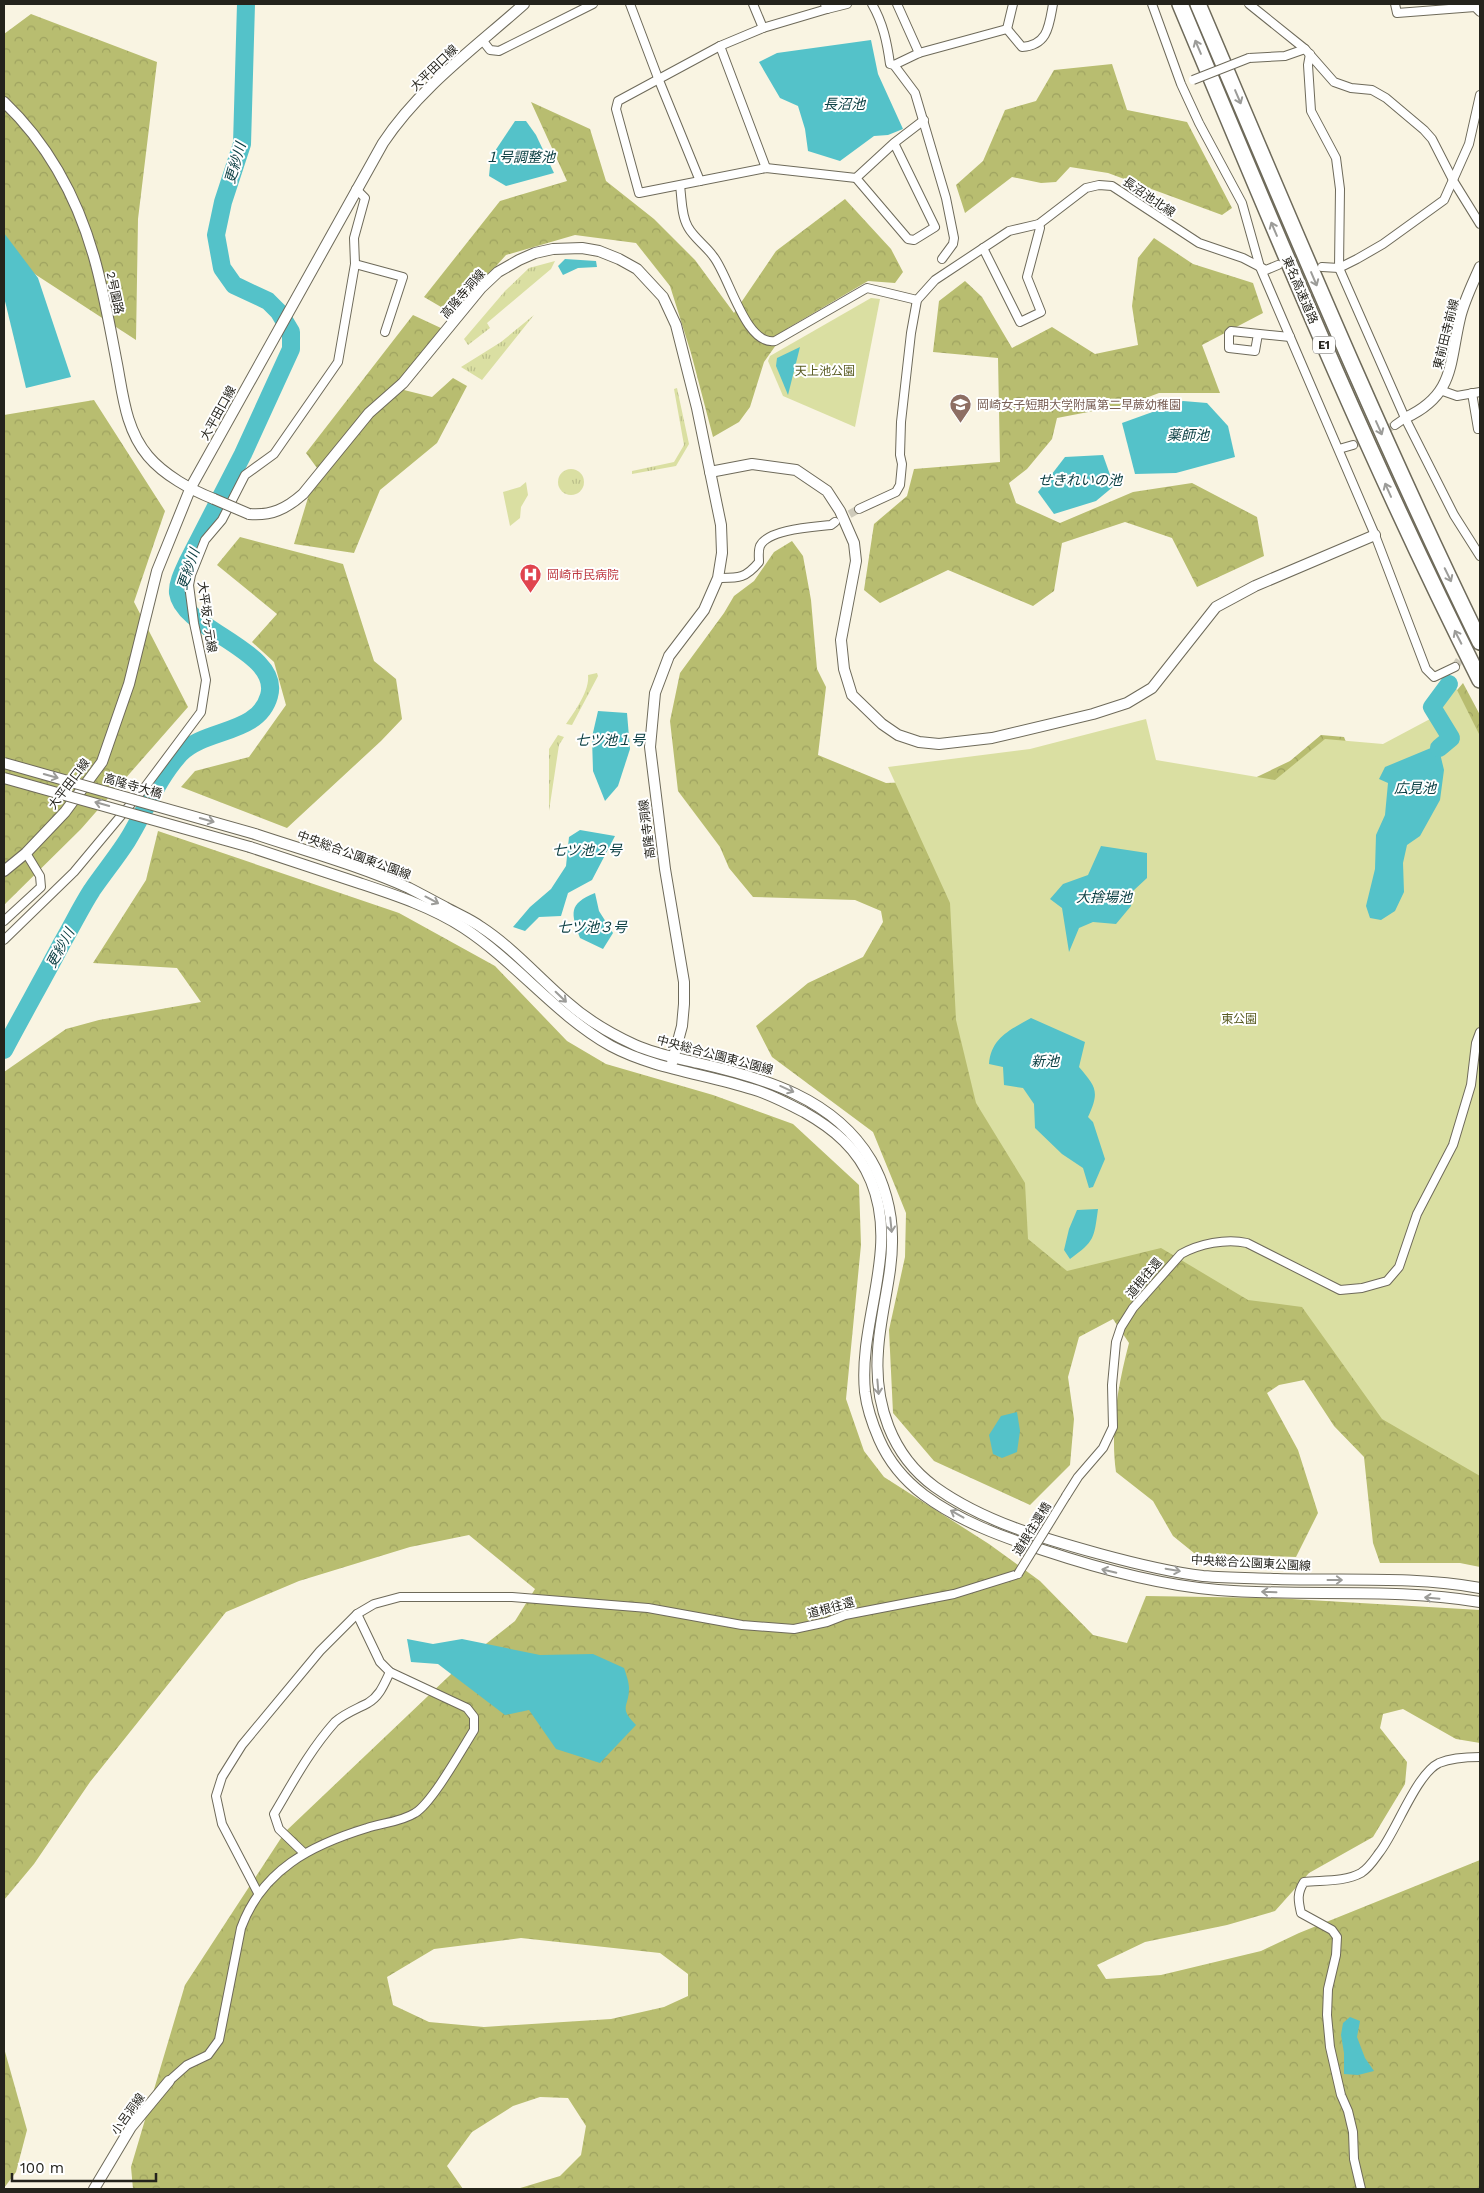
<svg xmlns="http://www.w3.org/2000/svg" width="1484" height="2193" font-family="'Work Sans','Noto Sans JP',sans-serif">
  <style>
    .grass { fill: url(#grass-tufts) }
    .forest { fill: url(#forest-crowns); fill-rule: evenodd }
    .green { fill: #dadfa2 }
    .water { fill: #54c2c9 }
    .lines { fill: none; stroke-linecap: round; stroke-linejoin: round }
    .river { stroke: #54c2c9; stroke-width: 18 }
    .minor-tunnel { stroke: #cecaba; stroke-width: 8; stroke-dasharray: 8 4; stroke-linecap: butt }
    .minor-casing { stroke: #6e6a5a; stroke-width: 10 }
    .tertiary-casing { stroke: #6e6a5a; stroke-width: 12 }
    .motorway-casing { stroke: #6e6a5a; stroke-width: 18 }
    .minor { stroke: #fff; stroke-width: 8 }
    .tertiary { stroke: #fff; stroke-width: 10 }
    .motorway { stroke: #fff; stroke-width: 15 }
    .minor-bridge-casing { stroke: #6e6a5a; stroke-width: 10; stroke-linecap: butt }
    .tertiary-bridge-casing { stroke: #6e6a5a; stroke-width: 12; stroke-linecap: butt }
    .minor-bridge { stroke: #fff; stroke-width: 8 }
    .tertiary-bridge { stroke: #fff; stroke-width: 10 }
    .oneway { stroke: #9c9c99 }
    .labels { text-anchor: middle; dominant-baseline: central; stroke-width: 4; stroke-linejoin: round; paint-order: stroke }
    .shield { fill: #fff; stroke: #666560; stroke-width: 1 }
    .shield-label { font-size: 11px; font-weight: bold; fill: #24231c }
    .street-label { font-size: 12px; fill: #24231c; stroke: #fff }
    .park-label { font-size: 12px; fill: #585b22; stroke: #fff }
    .education-label { font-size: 12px; fill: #785e54; stroke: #fff; text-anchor: start }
    .health-label { font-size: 12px; fill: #be3a42; stroke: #fff; text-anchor: start }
    .water-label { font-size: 14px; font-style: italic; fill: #0e4145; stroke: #fff }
  </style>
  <defs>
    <pattern id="grass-tufts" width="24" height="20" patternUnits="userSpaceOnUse" patternTransform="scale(1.25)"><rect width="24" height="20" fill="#dadfa2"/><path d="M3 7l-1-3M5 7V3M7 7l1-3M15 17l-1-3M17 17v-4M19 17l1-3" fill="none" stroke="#bbbf8b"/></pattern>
    <pattern id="forest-crowns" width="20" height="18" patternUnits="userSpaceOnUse" patternTransform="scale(1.25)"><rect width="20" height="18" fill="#b8bd70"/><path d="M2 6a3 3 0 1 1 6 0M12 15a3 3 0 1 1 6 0" fill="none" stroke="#9ea260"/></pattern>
  </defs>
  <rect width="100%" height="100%" fill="#f9f4e2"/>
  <g class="grass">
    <path d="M555 261 551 269 487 323 490 328 468 345 464 339 505 291 529 268Z"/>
    <path d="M534 315 482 380 461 367 501 342Z"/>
    <path d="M677 388 689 444 676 466 632 474V471L674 462 684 445 674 389Z"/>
    <circle cx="571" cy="482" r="13"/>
    <path d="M597 673 598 676 572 725 566 724C575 711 590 690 588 675Z"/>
    <path d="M558 735 564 737 559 745 549 811V749Z"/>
  </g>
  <g class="forest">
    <path d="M31 14 157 62 138 219 136 340 4 254V34Z"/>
    <path d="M1112 64 1127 110 1187 122 1232 208 1222 215 1108 173 1070 167 1056 182 1041 183 1012 177 965 213 956 185 983 161 1005 110 1036 101 1054 70Z"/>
    <path d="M531 102 590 129 606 181 654 219 695 260 734 313 776 251 845 199 891 249 903 272 895 283 868 281 788 328 764 362 750 407 739 422 713 437 691 353 670 286 636 243 575 235 506 255 453 314 424 297 500 201 567 181Z"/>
    <path d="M1154 238 1193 264 1253 283 1263 313 1202 345 1220 393H1159L1130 404 1057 418 1052 439 1027 469 1009 483 1016 503 1060 523 1133 492 1192 483 1257 517 1264 556 1197 587 1172 538 1125 522 1062 543 1054 591 1033 606 948 570 880 603 864 590 874 524 907 496 914 469 1000 462 998 358 933 352 939 301 965 281 982 297 1012 348 1052 327 1095 354 1138 345 1132 306 1138 258Z"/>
    <path d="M413 315 443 329 396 388 432 397 453 378 467 386 437 443 380 490 354 553 294 544 317 468 306 453Z"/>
    <path d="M94 400 165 511 134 602 188 707 81 829 4 905V415Z"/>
    <path d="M240 537 343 564 374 661 396 679 402 719 381 741 287 828 181 787 195 771 249 757 286 705 274 662 252 642 277 614 217 565Z"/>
    <path d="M792 541 803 556 811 600 817 669 826 687 818 755 886 783 1152 772 1242 784 1290 761 1321 735 1344 737 1368 797 1463 683 1480 715V1567L1460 1563H1380L1373 1543 1364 1457 1334 1426 1304 1380 1279 1385 1267 1393 1298 1450 1318 1513 1296 1557 1194 1553 1173 1536 1153 1501 1116 1472C1110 1429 1118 1385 1129 1343L1113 1319 1079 1337 1068 1377 1074 1419 1070 1465 1030 1505 934 1461 893 1413 889 1330 905 1257 906 1213 873 1132 772 1057 756 1026 808 983 863 957 883 922 881 911 855 900 753 897 729 868 720 847 678 791 670 721 680 673 724 613 734 596 754 581 774 552Z"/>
    <path d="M158 831 399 913 495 966 567 1041 606 1064 713 1095 793 1124 859 1185 861 1245 846 1399 864 1451 884 1477 989 1544 1040 1581 1093 1635 1127 1643 1146 1596 1275 1598 1480 1610V1743L1456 1739 1403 1709 1383 1714 1380 1728 1407 1762 1405 1784 1373 1837 1309 1873 1275 1911 1227 1925 1145 1942 1097 1965 1106 1979 1161 1975 1261 1951 1299 1933 1480 1860V2189H517L560 2176 581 2155 586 2126 568 2098 540 2097 513 2106 472 2132 447 2166 463 2189H133L131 2167 185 1985 285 1832 468 1658 515 1621 535 1589 469 1535 410 1547 299 1581 226 1612 90 1782 34 1864 4 1900V1072L66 1029 99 1020 201 1002 177 968 93 963 146 880ZM521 1938 660 1953 688 1974V1996L664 2007 611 2019 484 2027 429 2022 393 2005 387 1977 434 1949Z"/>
    <path d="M4 2048 27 2130 16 2172 4 2188Z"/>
  </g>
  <g class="green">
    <path d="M871 298 880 299 855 427 783 396 768 361 770 356Z"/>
    <path d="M526 482 528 495 521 507 520 518 510 526 503 492 520 487Z"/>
    <path d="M1451 678 1480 736V1476L1382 1419 1302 1307 1248 1300 1161 1248 1067 1271 1028 1239 1025 1183 976 1103 956 1020 950 903 888 767 1030 749 1146 719 1156 760 1275 780 1325 739 1383 744 1430 719Z"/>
  </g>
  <g class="water">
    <path d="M871 40 878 74 903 129 888 135 874 136 840 161 808 151 805 129 798 106 780 98 759 62 777 53Z"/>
    <path d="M515 121H526L536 135 554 173 506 186 489 176 491 157Z"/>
    <path d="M4 233 38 278 71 377 26 388 4 297Z"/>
    <path d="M565 259 596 261 597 267 578 268 563 275 558 266Z"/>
    <path d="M800 347 788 395 776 366 777 358Z"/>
    <path d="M1183 401 1207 403 1228 426 1235 457 1176 473 1135 474 1122 423Z"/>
    <path d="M1103 455 1114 486 1096 501 1054 514 1038 492 1065 457Z"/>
    <path d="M598 711 627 713 630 749 618 786 605 801 593 771 592 737Z"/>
    <path d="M1438 745 1444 770 1440 800 1420 836 1407 845 1403 863 1404 892 1395 911 1381 920 1370 918 1366 906 1375 869 1376 835 1385 815 1388 783 1379 779 1385 767Z"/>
    <path d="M580 830 615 836 592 880 568 893 561 916 539 917 525 931 513 927 530 907 551 889 566 866 569 837Z"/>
    <path d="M1101 846 1147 853V878L1133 891 1131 906 1116 924 1093 922 1079 928 1069 952 1062 908 1050 899 1063 884 1088 875Z"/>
    <path d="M595 893 599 911 613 933 603 949 580 938C571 913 568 904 595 893Z"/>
    <path d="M1031 1018 1085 1042 1079 1067C1096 1087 1100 1091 1088 1117L1093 1122 1105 1159 1093 1187 1089 1188 1083 1168 1062 1154 1035 1128 1034 1104 1023 1088 1004 1085 1003 1067 989 1064C991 1038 1010 1030 1031 1018Z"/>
    <path d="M1098 1209C1094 1238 1095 1241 1070 1259L1064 1250 1069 1229 1077 1210Z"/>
    <path d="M1017 1412 1020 1431 1017 1452 1002 1458 993 1454 989 1435 1001 1416Z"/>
    <path d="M407 1639 433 1644 462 1639 540 1655 593 1654 624 1668C626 1674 629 1682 629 1688 629 1708 618 1707 636 1725L600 1763 556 1749 529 1710 505 1715 438 1664 411 1662Z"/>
    <path d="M1350 2017 1360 2021 1357 2037 1365 2058 1374 2071 1358 2075 1344 2074V2053L1341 2035 1343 2023Z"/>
  </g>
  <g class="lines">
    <g class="river">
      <path d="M1439 748 1451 738 1432 707 1449 684"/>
      <path d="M4 1050C23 1014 43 979 62 943 72 926 81 907 92 890 103 874 116 858 127 841 145 812 157 779 180 754 205 728 258 735 269 696 282 651 183 630 178 593 177 583 184 570 188 561L243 454 291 349V332L279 312 268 301 234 285 222 268 216 235 223 202 242 144 246 4"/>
    </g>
    <g class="minor-tunnel">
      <path d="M1353 445 1395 425"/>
      <path d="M839 520 859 509"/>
      <path d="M1455 667 1466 650"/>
    </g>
    <defs>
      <g id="minor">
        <path d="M630 4 658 78 700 181"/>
        <path d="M753 4 763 28"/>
        <path d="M825 4 827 9 763 28 720 46 618 101 616 109 639 193 766 168 856 178"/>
        <path d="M872 4C883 23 887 42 890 64L894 65 915 93 946 198 954 238 953 244 942 259"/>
        <path d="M897 4 919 53"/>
        <path d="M1152 4 1181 84 1199 123 1242 203 1260 267 1375 535 1426 669 1434 677 1455 667"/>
        <path d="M1249 4 1305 49 1334 82 1351 88 1372 90 1386 98 1424 130 1432 139 1454 182 1480 224"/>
        <path d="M1395 4 1397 13 1475 7 1480 12"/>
        <path d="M827 9 847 4"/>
        <path d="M1007 29 1022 47C1048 45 1049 26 1053 4"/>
        <path d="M1007 29 1013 4"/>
        <path d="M483 41 490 50 499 51 593 4"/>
        <path d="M720 46 766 168"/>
        <path d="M1310 54 1308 65 1311 111 1336 158 1340 189 1339 268 1405 418 1454 515 1480 556"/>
        <path d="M1249 58 1285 56 1305 49"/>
        <path d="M894 65 919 53 1007 29"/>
        <path d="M894 143 935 227 914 240 908 239 856 178 894 143 924 120"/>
        <path d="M680 186C682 199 681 215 688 227 694 238 706 246 713 256 729 275 745 346 775 341L867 288 917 300"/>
        <path d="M983 248 1020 322 1041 312 1027 277 1040 228 1039 224"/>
        <path d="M355 264 403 277 385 332"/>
        <path d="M1322 267 1339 268 1357 259 1383 244 1444 200 1469 144 1480 95"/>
        <path d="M1258 334 1255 351 1229 348V333L1231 331 1290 337"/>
        <path d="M1440 390 1457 396 1480 392"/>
        <path d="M1472 393 1478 429H1480"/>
        <path d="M1395 425 1405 418"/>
        <path d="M1339 449 1353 445"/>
        <path d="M859 509 896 492 900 485 902 464 900 455 901 422 911 333 917 300 935 280 1009 231 1039 224 1086 188 1099 185 1112 186 1199 243 1243 258 1266 270 1278 265"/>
        <path d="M718 578C738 578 745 579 759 562 759 557 758 551 760 546 768 529 814 527 831 525L835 522"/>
        <path d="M4 921 41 887 40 876 26 853"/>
        <path d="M4 940 74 872 145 787 201 712 206 680 194 623 189 585 191 575 205 540 222 520 245 475 274 454 338 362 355 264 354 238 365 198 356 189"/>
        <path d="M1066 1496 1078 1477 1103 1448 1113 1427 1112 1385 1116 1342 1121 1327 1133 1308 1181 1254C1199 1244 1226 1238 1247 1243L1340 1290 1362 1288 1387 1281 1399 1267 1417 1214 1453 1145 1471 1085 1476 1043 1480 1032"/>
        <path d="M304 1853 279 1829 274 1814C293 1782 310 1750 335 1722 345 1713 357 1709 368 1703 380 1696 384 1684 390 1672"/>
        <path d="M258 1893 222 1824 216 1796 222 1777 242 1745 320 1651 357 1614 374 1604 400 1597H512L648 1608 742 1625 794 1629 827 1622 845 1615 954 1594 1018 1574"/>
        <path d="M169 2081 187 2065 208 2055 219 2040 241 1928C262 1870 311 1845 367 1828 382 1823 401 1822 415 1813 432 1803 462 1749 474 1730V1717L467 1708 390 1672 380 1662 357 1614"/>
        <path d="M1361 2189 1354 2159 1353 2132 1348 2111 1341 2095 1330 2047 1327 2015 1328 1989 1336 1955 1337 1937 1332 1930 1301 1913C1298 1900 1297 1893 1304 1882 1322 1880 1345 1882 1361 1873 1369 1868 1374 1860 1379 1853 1396 1832 1416 1774 1439 1763 1451 1758 1467 1757 1480 1757"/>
      </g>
      <g id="tertiary">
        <path d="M4 102C49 145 77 197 94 257 104 292 110 328 117 364 123 396 126 430 148 456 164 475 191 490 214 499"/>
        <path d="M1405 418C1455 395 1449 364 1460 318 1464 301 1473 283 1480 267"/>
        <path d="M710 472 752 464 796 470 827 491 840 511 854 543 856 561 841 640 844 669 852 695 882 724 898 735 919 742 939 744 992 738 1093 714 1127 703 1152 688 1216 607 1255 586 1375 535"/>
        <path d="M249 514C271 516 286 509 303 494L369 413 403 383 481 288 498 272 519 260 535 253 553 249 582 248 599 251 619 259 637 269 663 297 676 325 697 408 721 525 722 553 718 578 704 610 669 656 655 693 650 747 665 869 684 982V1004L682 1026 672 1063"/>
        <path d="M255 834C306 851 360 866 409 888 421 894 433 901 445 907 457 914 470 919 481 927 513 948 538 977 567 1002 587 1020 611 1034 635 1045 655 1054 677 1058 698 1063 764 1078 834 1098 871 1160 884 1182 892 1211 892 1237 893 1275 880 1313 878 1351 874 1403 891 1455 935 1487 984 1522 1042 1538 1100 1554 1133 1563 1169 1572 1203 1576 1228 1578 1252 1578 1277 1579 1344 1581 1414 1576 1480 1588"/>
        <path d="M250 847C286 859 323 871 359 883 395 895 432 907 464 928 517 963 556 1015 611 1046 654 1069 706 1074 752 1089 770 1094 787 1103 804 1112 834 1129 858 1149 871 1181 900 1250 858 1321 865 1392 867 1408 872 1423 879 1439 889 1462 904 1480 924 1495 959 1521 1002 1537 1043 1550 1100 1569 1158 1585 1218 1590 1305 1597 1394 1587 1480 1602"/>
        <path d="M4 871 26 853 65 812 102 762 129 684 157 571 191 487 383 143C420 87 476 47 524 4"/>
        <path d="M94 2189 131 2127 169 2081"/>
      </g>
      <g id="motorway">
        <path d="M1180 4C1275 231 1369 460 1480 680"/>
        <path d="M1198 4C1289 218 1378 433 1480 642"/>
      </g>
    </defs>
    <use href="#minor" class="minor-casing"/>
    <use href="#tertiary" class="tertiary-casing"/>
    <use href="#motorway" class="motorway-casing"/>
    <use href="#minor" class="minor"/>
    <use href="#tertiary" class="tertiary"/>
    <use href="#motorway" class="motorway"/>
    <defs>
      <g id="minor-bridge">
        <path d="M1193 80 1249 58"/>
        <path d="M1018 1574 1066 1496"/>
      </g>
      <g id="tertiary-bridge">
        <path d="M214 499 249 514"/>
        <path d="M4 763 255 834"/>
        <path d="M4 778 250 847"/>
      </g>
    </defs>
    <use href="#minor-bridge" class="minor-bridge-casing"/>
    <use href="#tertiary-bridge" class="tertiary-bridge-casing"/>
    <use href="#minor-bridge" class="minor-bridge"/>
    <use href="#tertiary-bridge" class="tertiary-bridge"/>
  </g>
  <defs><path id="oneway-shaft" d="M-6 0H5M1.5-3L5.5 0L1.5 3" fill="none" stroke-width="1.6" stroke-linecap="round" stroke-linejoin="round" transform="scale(1.25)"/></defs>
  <g class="oneway">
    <use href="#oneway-shaft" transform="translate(1198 47) rotate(-113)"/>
    <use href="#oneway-shaft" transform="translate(1238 97) rotate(67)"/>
    <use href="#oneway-shaft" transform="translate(1274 229) rotate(-113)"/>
    <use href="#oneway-shaft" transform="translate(1314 279) rotate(67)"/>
    <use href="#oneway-shaft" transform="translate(1379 428) rotate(66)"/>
    <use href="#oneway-shaft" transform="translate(1388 490) rotate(-114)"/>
    <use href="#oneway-shaft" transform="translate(1448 575) rotate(64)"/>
    <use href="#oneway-shaft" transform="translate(1458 637) rotate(-117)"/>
    <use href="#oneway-shaft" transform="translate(51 776) rotate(16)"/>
    <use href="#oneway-shaft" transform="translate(102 804) rotate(-164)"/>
    <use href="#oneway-shaft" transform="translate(207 820) rotate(16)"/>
    <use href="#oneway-shaft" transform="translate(432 900) rotate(28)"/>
    <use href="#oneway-shaft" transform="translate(561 997) rotate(44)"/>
    <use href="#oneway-shaft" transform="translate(787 1089) rotate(24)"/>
    <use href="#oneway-shaft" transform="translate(891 1225) rotate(84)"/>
    <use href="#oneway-shaft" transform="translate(878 1387) rotate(85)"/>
    <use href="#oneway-shaft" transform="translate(957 1514) rotate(-151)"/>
    <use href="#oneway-shaft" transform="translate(1173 1570) rotate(10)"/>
    <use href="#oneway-shaft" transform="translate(1109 1571) rotate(-167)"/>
    <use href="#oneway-shaft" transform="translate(1335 1580)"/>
    <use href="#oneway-shaft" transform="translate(1269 1592) rotate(-178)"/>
    <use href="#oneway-shaft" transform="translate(1432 1598) rotate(-175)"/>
  </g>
  <defs>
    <symbol id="school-pin" viewBox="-11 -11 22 30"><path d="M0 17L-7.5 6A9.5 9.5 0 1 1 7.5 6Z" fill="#8d6e63" stroke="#fff"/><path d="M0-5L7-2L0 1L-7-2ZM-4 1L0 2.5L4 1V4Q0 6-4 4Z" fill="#fff"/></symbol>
    <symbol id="hospital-pin" viewBox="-11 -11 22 30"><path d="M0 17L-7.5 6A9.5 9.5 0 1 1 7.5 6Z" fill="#e0444e" stroke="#fff"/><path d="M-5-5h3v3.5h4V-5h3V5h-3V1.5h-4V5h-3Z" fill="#fff"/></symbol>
  </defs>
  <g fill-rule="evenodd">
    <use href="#school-pin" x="948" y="392" width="25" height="34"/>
    <use href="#hospital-pin" x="518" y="562" width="25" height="34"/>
  </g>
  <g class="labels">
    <rect class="shield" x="1313" y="336.5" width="22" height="17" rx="4"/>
    <g class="shield-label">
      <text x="1324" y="345">E1</text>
    </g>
    <g class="street-label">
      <text transform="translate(434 68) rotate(-44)">大平田口線</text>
      <text transform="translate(1149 197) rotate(34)">長沼池北線</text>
      <text transform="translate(1300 290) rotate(67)">東名高速道路</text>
      <text transform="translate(115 293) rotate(78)">2号園路</text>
      <text transform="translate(463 294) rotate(-49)">高隆寺洞線</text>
      <text transform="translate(1446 334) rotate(-76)">東前田寺前線</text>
      <text transform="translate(218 413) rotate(-61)">大平田口線</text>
      <text transform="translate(207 617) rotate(82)">大平坂ヶ元線</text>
      <text transform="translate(69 784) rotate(-53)">大平田口線</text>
      <text transform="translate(133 786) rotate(16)">高隆寺大橋</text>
      <text transform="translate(647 829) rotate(-97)">高隆寺洞線</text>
      <text transform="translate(354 855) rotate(20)">中央総合公園東公園線</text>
      <text transform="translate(715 1055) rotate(15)">中央総合公園東公園線</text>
      <text transform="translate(1144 1278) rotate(-50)">道根往還</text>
      <text transform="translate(1032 1529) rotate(-58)">道根往還橋</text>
      <text transform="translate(1251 1563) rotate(3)">中央総合公園東公園線</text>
      <text transform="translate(831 1608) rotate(-15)">道根往還</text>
      <text transform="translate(128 2114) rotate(-54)">小呂洞線</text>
    </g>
    <g class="park-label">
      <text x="825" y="371">天上池公園</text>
      <text x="1239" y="1019">東公園</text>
    </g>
    <g class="education-label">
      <text x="977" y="405">岡崎女子短期大学附属第二早蕨幼稚園</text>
    </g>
    <g class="health-label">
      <text x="547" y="575">岡崎市民病院</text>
    </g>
    <g class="water-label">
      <text x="844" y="104">長沼池</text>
      <text x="520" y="157">１号調整池</text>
      <text transform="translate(235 163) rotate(-74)">更紗川</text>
      <text x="1188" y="435">薬師池</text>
      <text x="1080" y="480">せきれいの池</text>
      <text transform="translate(188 569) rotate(-71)">更紗川</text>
      <text x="610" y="740">七ツ池１号</text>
      <text x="1415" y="788">広見池</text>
      <text x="587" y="850">七ツ池２号</text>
      <text x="1104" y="897">大捨場池</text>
      <text x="592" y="927">七ツ池３号</text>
      <text transform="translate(60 948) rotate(-61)">更紗川</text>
      <text x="1045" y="1061">新池</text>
    </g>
  </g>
  <rect width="1484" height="2193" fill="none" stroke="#24231c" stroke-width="10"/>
  <path d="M12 2173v8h144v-8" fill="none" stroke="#24231c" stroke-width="2.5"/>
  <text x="20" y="2173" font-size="15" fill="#24231c" stroke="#ffffff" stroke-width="4" paint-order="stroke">100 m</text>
</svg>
